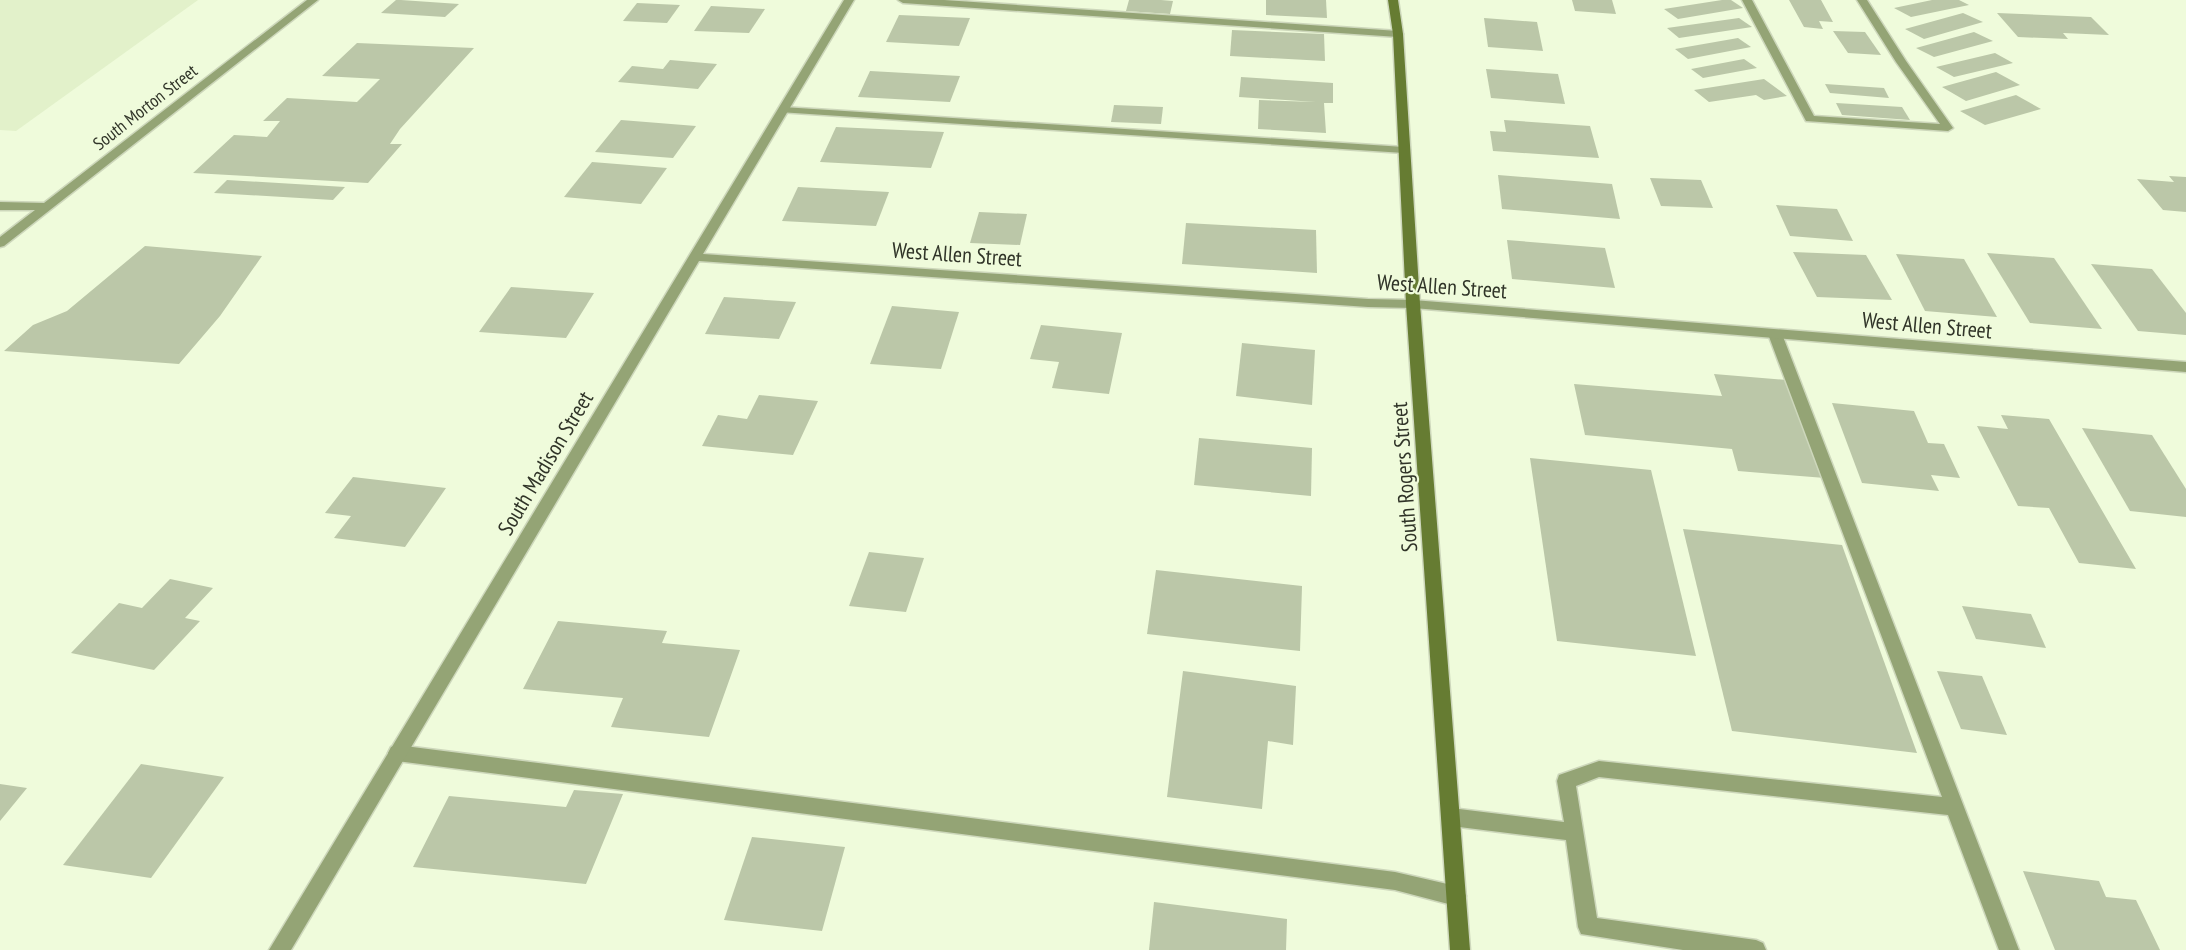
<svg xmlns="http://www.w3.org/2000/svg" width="2186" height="950" font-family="'PT Sans Narrow',sans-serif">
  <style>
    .built { fill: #e2f1ca }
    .building { fill: #bbc7a8 }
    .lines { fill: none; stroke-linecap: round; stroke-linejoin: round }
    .lane-casing { stroke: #cdd7bb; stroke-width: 3 }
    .street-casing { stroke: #cdd7bb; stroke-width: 3 }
    .secondary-casing { stroke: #cdd7bb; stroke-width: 3 }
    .lane { fill: #94a475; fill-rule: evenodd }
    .street { fill: #94a475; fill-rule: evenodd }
    .secondary { fill: #667c32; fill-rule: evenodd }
    .labels { text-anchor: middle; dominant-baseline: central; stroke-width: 4.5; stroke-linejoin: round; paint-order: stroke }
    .far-street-label { font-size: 18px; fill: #303428; stroke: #effbdb }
    .street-label { font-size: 22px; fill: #303428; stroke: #effbdb }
  </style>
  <rect width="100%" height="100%" fill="#effbdb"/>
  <path class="built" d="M0 0H198L16 131 0 130Z"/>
  <g class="building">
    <path d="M396 0H401L459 4 445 17 381 13Z"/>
    <path d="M1129 0H1161L1173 1 1170 14 1126 11Z"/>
    <path d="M1266 0H1326L1327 18 1266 15Z"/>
    <path d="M1572 0H1612L1616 14 1575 11Z"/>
    <path d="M1722 0H1731L1743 8 1678 19 1664 9Z"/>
    <path d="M1789 0H1821L1833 22 1819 21 1823 29 1804 27Z"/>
    <path d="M1932 0H1959L1969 5 1911 17 1894 8Z"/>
    <path d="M637 3 680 5 667 23 623 21Z"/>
    <path d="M711 6 765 9 749 33 694 31Z"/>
    <path d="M1963 13 1983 22 1924 39 1905 29Z"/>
    <path d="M1997 13 2091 17 2109 35 2063 33 2068 39 2018 37Z"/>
    <path d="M899 15 970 18 959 46 886 42Z"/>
    <path d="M1484 18 1537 22 1543 51 1488 47Z"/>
    <path d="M1739 18 1752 27 1679 38 1667 28Z"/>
    <path d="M1232 30 1324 34 1325 61 1230 56Z"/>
    <path d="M1833 31 1865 32 1881 55 1848 53Z"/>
    <path d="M1974 32 1993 41 1934 57 1916 48Z"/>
    <path d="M1738 38 1751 47 1688 59 1675 49Z"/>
    <path d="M357 43 474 48 400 129 390 144H402L368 183 193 173 234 135 267 137 280 121H263L287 98 357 102 380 79 322 76Z"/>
    <path d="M1995 53 2013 63 1954 77 1936 67Z"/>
    <path d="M1744 59 1757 68 1703 78 1691 69Z"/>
    <path d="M670 60 717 64 698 89 618 82 632 66 663 69Z"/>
    <path d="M1486 69 1558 74 1565 104 1491 98Z"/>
    <path d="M870 71 960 76 950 102 858 97Z"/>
    <path d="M1996 72 2020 85 1966 101 1942 87Z"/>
    <path d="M1241 77 1333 83V103H1324L1326 133 1258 129 1259 100 1316 102 1239 97Z"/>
    <path d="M1764 79 1787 96 1764 100 1756 95 1709 102 1694 90Z"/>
    <path d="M1825 84 1884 88 1889 98 1830 93Z"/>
    <path d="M2016 95 2041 109 1985 125 1960 111Z"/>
    <path d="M1836 103 1902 107 1910 120 1842 115Z"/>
    <path d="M1114 105 1163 107 1161 124 1111 122Z"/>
    <path d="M621 120 696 126 673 158 595 152Z"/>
    <path d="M1504 120 1590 126 1599 158 1493 151 1490 131 1506 132Z"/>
    <path d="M836 127 944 132 931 168 820 162Z"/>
    <path d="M592 162 667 168 641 204 564 197Z"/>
    <path d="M1498 175 1612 184 1620 219 1502 209Z"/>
    <path d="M2169 176 2186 177V212L2163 210 2137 179 2174 182Z"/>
    <path d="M1650 178 1701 180 1713 208 1661 206Z"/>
    <path d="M227 180 345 187 333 200 214 193Z"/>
    <path d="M798 187 889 192 876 226 782 221Z"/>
    <path d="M1776 205 1837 209 1853 241 1790 236Z"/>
    <path d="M979 212 1027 214 1020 245 970 243Z"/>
    <path d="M1186 223 1316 230 1317 273 1182 264Z"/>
    <path d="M1507 240 1605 248 1615 288 1512 279Z"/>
    <path d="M145 246 262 256 220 316 179 364 4 351 33 325 67 311Z"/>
    <path d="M1793 252 1866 255 1892 300 1817 297Z"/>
    <path d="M1987 253 2054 258 2102 329 2030 323Z"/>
    <path d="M1896 254 1964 259 1997 317 1925 311Z"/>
    <path d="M2091 264 2152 269 2186 313V335L2138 331Z"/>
    <path d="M511 287 594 293 566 338 479 332Z"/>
    <path d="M724 297 796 302 779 339 705 334Z"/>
    <path d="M892 306 959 312 941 369 870 364Z"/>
    <path d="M1041 325 1122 333 1109 394 1052 388 1059 362 1030 359Z"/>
    <path d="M1242 343 1315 350 1312 405 1236 396Z"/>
    <path d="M1714 374 1787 380 1825 478 1738 471 1732 449 1585 435 1574 384 1722 396Z"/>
    <path d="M759 395 818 401 793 455 702 446 718 415 747 419Z"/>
    <path d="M1832 403 1914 411 1928 443 1944 444 1960 478 1931 475 1939 491 1862 483Z"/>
    <path d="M2001 415 2049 419 2136 569 2079 563 2049 508 2018 506 1977 426 2008 429Z"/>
    <path d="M2082 428 2152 435 2186 489V517L2130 511Z"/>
    <path d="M1199 438 1312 448 1311 496 1194 485Z"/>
    <path d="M1530 458 1651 470 1696 656 1557 641Z"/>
    <path d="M353 477 446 488 405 547 334 538 351 516 325 513Z"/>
    <path d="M1683 529 1842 545 1917 753 1732 731Z"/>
    <path d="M869 552 924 558 906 612 849 606Z"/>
    <path d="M1156 570 1302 586 1300 651 1147 634Z"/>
    <path d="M170 579 213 588 185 618 200 621 154 670 71 653 119 603 142 608Z"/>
    <path d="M1962 606 2031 614 2046 648 1976 639Z"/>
    <path d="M558 621 667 631 662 643 740 650 709 737 611 727 623 698 523 689Z"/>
    <path d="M1183 671 1296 686 1293 745 1268 741 1262 809 1167 797Z"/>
    <path d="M1937 671 1982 676 2007 735 1961 729Z"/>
    <path d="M141 764 224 777 151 878 63 865Z"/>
    <path d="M0 784 27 788 0 821Z"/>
    <path d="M574 790 623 794 586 884 413 867 449 796 566 807Z"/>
    <path d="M752 837 845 847 822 931 724 920Z"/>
    <path d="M2023 871 2099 881 2106 897 2136 900 2160 950H2055Z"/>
    <path d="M1154 902 1287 919 1286 950H1149Z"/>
  </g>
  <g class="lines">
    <defs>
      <g id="lane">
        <path d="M898 0H944L1398 31 1403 34 1398 37 903 3Z"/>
        <path d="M1742 0H1752L1814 116 1940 124 1896 62 1857 0H1867L1906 61 1953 128 1948 131 1806 121Z"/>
        <path d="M783 107 1404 147 1410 150 1404 153 779 112V108Z"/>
        <path d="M1775 330 1782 334 2019 950H1999L1948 815 1599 777 1576 786 1597 918 1756 940 1763 943 1766 950H1683L1581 934 1578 927 1566 840 1451 826 1444 823 1442 817 1444 811 1451 808 1564 822 1557 781 1559 775 1599 761 1942 797 1768 334Z"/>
        <path d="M397 745 1395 872 1456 886 1463 889 1466 896 1463 903 1456 906 1395 890 397 761 391 759 388 753 391 747Z"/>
      </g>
      <g id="street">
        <path d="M307 0H318L4 246 0 247V237L35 210H0V202L44 203Z"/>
        <path d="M844 0H854L703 254 1368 299 1413 300 2186 362V372L1413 308 1368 307 699 261 291 950H269Z"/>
      </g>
      <path id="secondary" d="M1388 0H1398L1403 34 1420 304 1470 950H1450L1406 304 1393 34Z"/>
    </defs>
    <use href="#lane" class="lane-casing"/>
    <use href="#street" class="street-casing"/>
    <use href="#secondary" class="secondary-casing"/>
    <use href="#lane" class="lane"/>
    <use href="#street" class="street"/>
    <use href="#secondary" class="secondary"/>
  </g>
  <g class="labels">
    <g class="far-street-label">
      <text transform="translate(145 107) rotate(-38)">South Morton Street</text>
    </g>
    <g class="street-label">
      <text transform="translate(957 254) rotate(4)">West Allen Street</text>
      <text transform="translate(1442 286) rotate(4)">West Allen Street</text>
      <text transform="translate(1927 325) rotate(5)">West Allen Street</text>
      <text transform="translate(545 463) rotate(-59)">South Madison Street</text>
      <text transform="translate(1404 477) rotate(-94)">South Rogers Street</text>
    </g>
  </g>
</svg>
